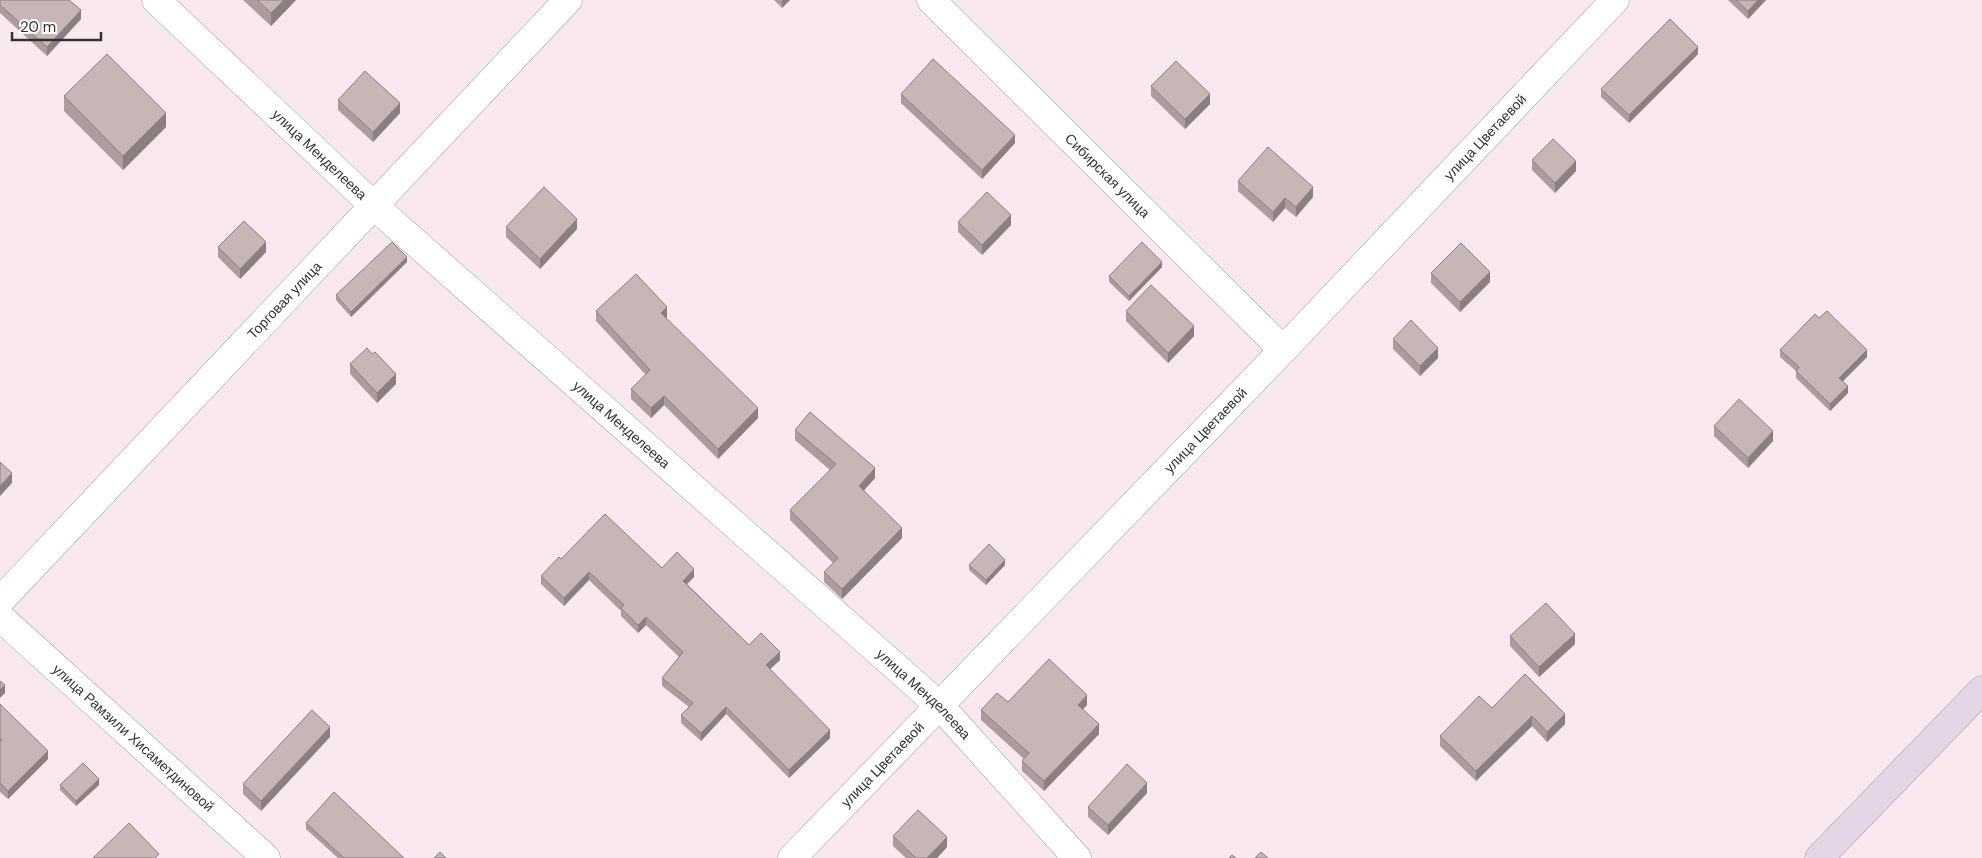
<svg xmlns="http://www.w3.org/2000/svg" width="1982" height="858" font-family="'DM Sans',sans-serif">
  <style>
    .lines { fill: none; stroke-linecap: round; stroke-linejoin: round }
    .street-casing { stroke: #a898a0; stroke-width: 29 }
    .secondary-casing { stroke: #a898a0; stroke-width: 29 }
    .street { stroke: #fff; stroke-width: 28 }
    .secondary { stroke: #e4d6e7; stroke-width: 28 }
    .wall { fill: #ac9c9d }
    .shaded-wall { fill: #8c7f7f }
    .building { fill: #c8b5b6; stroke: #8c7f7f }
    .labels { text-anchor: middle; dominant-baseline: central; stroke-width: 5; stroke-linejoin: round; paint-order: stroke }
    .street-label { font-size: 14px; fill: #363033; stroke: #fff }
  </style>
  <rect width="100%" height="100%" fill="#f9e8f0"/>
  <g class="lines">
    <defs>
      <g id="street">
        <path id="s1" d="M156 0 373 205 940 706 1077 858"/>
        <path id="s2" d="M931 0 1283 350"/>
        <path id="s3" d="M0 601 568 0"/>
        <path id="s4" d="M0 617 266 858"/>
        <path id="s5" d="M792 858 1283 350 1615 0"/>
      </g>
      <path id="secondary" d="M1819 858 1982 690"/>
    </defs>
    <use href="#street" class="street-casing"/>
    <use href="#secondary" class="secondary-casing"/>
    <use href="#street" class="street"/>
    <use href="#secondary" class="secondary"/>
  </g>
  <g class="wall">
    <path d="M0 0 81 19 47 56 0 13Z"/>
    <path d="M243 0H296L271 26Z"/>
    <path d="M774 0H790L782 8Z"/>
    <path d="M1728 0H1766L1748 19Z"/>
    <path d="M1698 54 1629 123 1601 97V89Z"/>
    <path d="M1151 86 1210 104 1185 129 1151 96Z"/>
    <path d="M901 94 1015 143 982 179 901 103Z"/>
    <path d="M64 96 166 127 123 170 64 111Z"/>
    <path d="M338 100 400 113 373 142 338 110Z"/>
    <path d="M1532 160 1576 171 1555 193 1532 170Z"/>
    <path d="M1238 181 1313 197 1296 217 1285 208 1273 222 1238 191Z"/>
    <path d="M958 222 1011 225 982 255 958 232Z"/>
    <path d="M506 227 577 229 540 269 506 237Z"/>
    <path d="M218 247 266 252 240 279 218 257Z"/>
    <path d="M407 262 351 317 336 300V295Z"/>
    <path d="M1162 267 1129 301 1109 282V276Z"/>
    <path d="M1431 273 1490 282 1460 312 1431 283Z"/>
    <path d="M596 311 667 317 666 318 758 418 718 459 664 405 651 418 631 399V389L646 375 596 321Z"/>
    <path d="M1126 311 1194 336 1168 363 1126 321Z"/>
    <path d="M1393 339 1438 358 1420 376 1393 349Z"/>
    <path d="M1780 350 1867 357 1843 381 1848 393 1830 411 1796 378V371L1780 357Z"/>
    <path d="M350 364 396 384 377 403 350 374Z"/>
    <path d="M1714 426 1773 441 1748 468 1714 436Z"/>
    <path d="M795 430 875 478 864 490 902 538 842 599 824 582V572L833 563 790 520V510L830 470 795 440Z"/>
    <path d="M561 559 662 568 694 577 687 584 749 645 780 660 770 669 830 738 789 778 726 714 701 741 681 723V715L689 707 662 686V678L679 657 646 625 638 633 621 616V611L589 580 564 606 541 584V576Z"/>
    <path d="M969 565H1005L986 585 969 570Z"/>
    <path d="M1510 636 1575 644 1539 677 1510 646Z"/>
    <path d="M1525 674 1565 724 1547 742 1532 726 1476 781 1440 746V736L1492 708Z"/>
    <path d="M1008 702 1087 705 1083 709 1099 734 1044 791 1022 771V761L1024 759 981 720V710Z"/>
    <path d="M0 704 48 759 8 799 0 792Z"/>
    <path d="M330 737 261 811 243 794V784Z"/>
    <path d="M60 785H99L76 806 60 790Z"/>
    <path d="M1147 793 1108 835 1088 817V807Z"/>
    <path d="M306 823 404 858H338L306 829Z"/>
    <path d="M893 836 947 847 937 858H906L893 846Z"/>
  </g>
  <g class="shaded-wall">
    <path d="M284 0H296L271 26V13Z"/>
    <path d="M782 0H790L782 8Z"/>
    <path d="M1758 0H1766L1748 19V11Z"/>
    <path d="M81 10V19L47 56V47Z"/>
    <path d="M1698 47V54L1629 123V115Z"/>
    <path d="M1210 94V104L1185 129V119Z"/>
    <path d="M400 103V113L373 142V132Z"/>
    <path d="M166 113V127L123 170V156Z"/>
    <path d="M1015 135V143L982 179V170Z"/>
    <path d="M1576 161V171L1555 193V183Z"/>
    <path d="M1313 187V197L1296 217V207Z"/>
    <path d="M1285 198V208L1273 222V212Z"/>
    <path d="M1011 215V225L982 255V245Z"/>
    <path d="M577 219V229L540 269V259Z"/>
    <path d="M266 242V252L240 279V269Z"/>
    <path d="M407 257V262L351 317V312Z"/>
    <path d="M1162 262V267L1129 301V296Z"/>
    <path d="M1490 272V282L1460 312V302Z"/>
    <path d="M667 307V317L661 322V313Z"/>
    <path d="M1194 326V336L1168 363V353Z"/>
    <path d="M1438 348V358L1420 376V366Z"/>
    <path d="M1867 350V357L1839 385V378Z"/>
    <path d="M396 374V384L377 403V393Z"/>
    <path d="M1848 386V393L1830 411V404Z"/>
    <path d="M664 396V405L651 418V408Z"/>
    <path d="M758 408V418L718 459V449Z"/>
    <path d="M1773 431V441L1748 468V458Z"/>
    <path d="M875 468V478L859 496V486Z"/>
    <path d="M12 473V483L0 496V486Z"/>
    <path d="M902 528V538L842 599V589Z"/>
    <path d="M1005 560V565L986 585V580Z"/>
    <path d="M694 569V577L683 588V581Z"/>
    <path d="M589 572V580L564 606V598Z"/>
    <path d="M646 617V625L638 633V625Z"/>
    <path d="M1575 634V644L1539 677V667Z"/>
    <path d="M780 652V660L766 673V665Z"/>
    <path d="M5 685V693L0 698V690Z"/>
    <path d="M1087 695V705L1078 715V705Z"/>
    <path d="M726 707V714L701 741V733Z"/>
    <path d="M1565 714V724L1547 742V732Z"/>
    <path d="M1532 716V726L1476 781V771Z"/>
    <path d="M1099 724V734L1044 791V781Z"/>
    <path d="M330 727V737L261 811V801Z"/>
    <path d="M830 730V738L789 778V770Z"/>
    <path d="M48 751V759L8 799V791Z"/>
    <path d="M99 779V785L76 806V801Z"/>
    <path d="M1147 783V793L1108 835V825Z"/>
    <path d="M947 837V847L937 858H927Z"/>
  </g>
  <g class="building">
    <path d="M0 0H69L81 10 47 47 0 5Z"/>
    <path d="M257 0H284L271 13Z"/>
    <path d="M1736 0H1758L1748 11Z"/>
    <path d="M1670 19 1698 47 1629 115 1601 89Z"/>
    <path d="M107 54 166 113 123 156 64 96Z"/>
    <path d="M933 59 1015 135 982 170 901 94Z"/>
    <path d="M1176 61 1210 94 1185 119 1151 86Z"/>
    <path d="M365 71 400 103 373 132 338 100Z"/>
    <path d="M1553 139 1576 161 1555 183 1532 160Z"/>
    <path d="M1268 147 1313 187 1296 207 1285 198 1273 212 1238 181Z"/>
    <path d="M544 187 577 219 540 259 506 227Z"/>
    <path d="M987 192 1011 215 982 245 958 222Z"/>
    <path d="M244 221 266 242 240 269 218 247Z"/>
    <path d="M392 242 407 257 351 312 336 295Z"/>
    <path d="M1142 242 1162 262 1129 296 1109 276Z"/>
    <path d="M1461 243 1490 272 1460 302 1431 273Z"/>
    <path d="M636 274 667 307 661 313 758 408 718 449 664 396 651 408 631 389 650 370 596 311Z"/>
    <path d="M1151 285 1194 326 1168 353 1126 311Z"/>
    <path d="M1827 311 1867 350 1839 378 1848 386 1830 404 1796 371 1799 367 1780 350 1815 314 1819 318Z"/>
    <path d="M1411 320 1438 348 1420 366 1393 339Z"/>
    <path d="M367 348 372 354 375 352 396 374 377 393 350 364Z"/>
    <path d="M1739 399 1773 431 1748 458 1714 426Z"/>
    <path d="M810 412 875 468 859 486 902 528 842 589 824 572 838 558 790 510 836 464 795 430Z"/>
    <path d="M0 462 12 473 0 486Z"/>
    <path d="M605 514 662 568 677 552 694 569 683 581 749 645 761 633 780 652 766 665 830 730 789 770 726 707 701 733 681 715 693 703 662 678 683 652 646 617 638 625 621 608 624 605 589 572 564 598 541 576 559 557 561 559Z"/>
    <path d="M989 544 1005 560 986 580 969 565Z"/>
    <path d="M1546 603 1575 634 1539 667 1510 636Z"/>
    <path d="M1049 659 1087 695 1078 705 1099 724 1044 781 1022 761 1029 753 981 710 997 693 1008 702Z"/>
    <path d="M1525 674 1565 714 1547 732 1532 716 1476 771 1440 736 1479 696 1492 708Z"/>
    <path d="M0 681 5 685 0 690Z"/>
    <path d="M0 704 48 751 8 791 0 783V742L2 740 0 738Z"/>
    <path d="M312 710 330 727 261 801 243 784Z"/>
    <path d="M83 763 99 779 76 801 60 785Z"/>
    <path d="M1127 764 1147 783 1108 825 1088 807Z"/>
    <path d="M334 792 404 858H344L306 823Z"/>
    <path d="M918 810 947 837 927 858H916L893 836Z"/>
    <path d="M129 823 159 854 155 858H93Z"/>
    <path d="M440 852 446 858H434Z"/>
    <path d="M1261 852 1268 858H1255Z"/>
    <path d="M1232 855 1236 858H1229Z"/>
  </g>
  <g class="labels">
    <g class="street-label">
      <text stroke="none"><textPath href="#s5" startOffset="1000">улица Цветаевой</textPath></text>
      <text stroke="none"><textPath href="#s1" startOffset="225">улица Менделеева</textPath></text>
      <text stroke="none"><textPath href="#s2" startOffset="249">Сибирская улица</textPath></text>
      <text stroke="none"><textPath href="#s3" startOffset="414">Торговая улица</textPath></text>
      <text stroke="none"><textPath href="#s1" startOffset="630">улица Менделеева</textPath></text>
      <text stroke="none"><textPath href="#s5" startOffset="595">улица Цветаевой</textPath></text>
      <text stroke="none"><textPath href="#s1" startOffset="1035">улица Менделеева</textPath></text>
      <text stroke="none"><textPath href="#s4" startOffset="180">улица Рамзили Хисаметдиновой</textPath></text>
      <text stroke="none"><textPath href="#s5" startOffset="130">улица Цветаевой</textPath></text>
    </g>
  </g>
  <path d="M12 32v8h89v-8" fill="none" stroke="#363033" stroke-width="2.5"/>
  <text x="20" y="32" font-size="15" fill="#363033" stroke="#ffffff" stroke-width="4" paint-order="stroke">20 m</text>
</svg>
